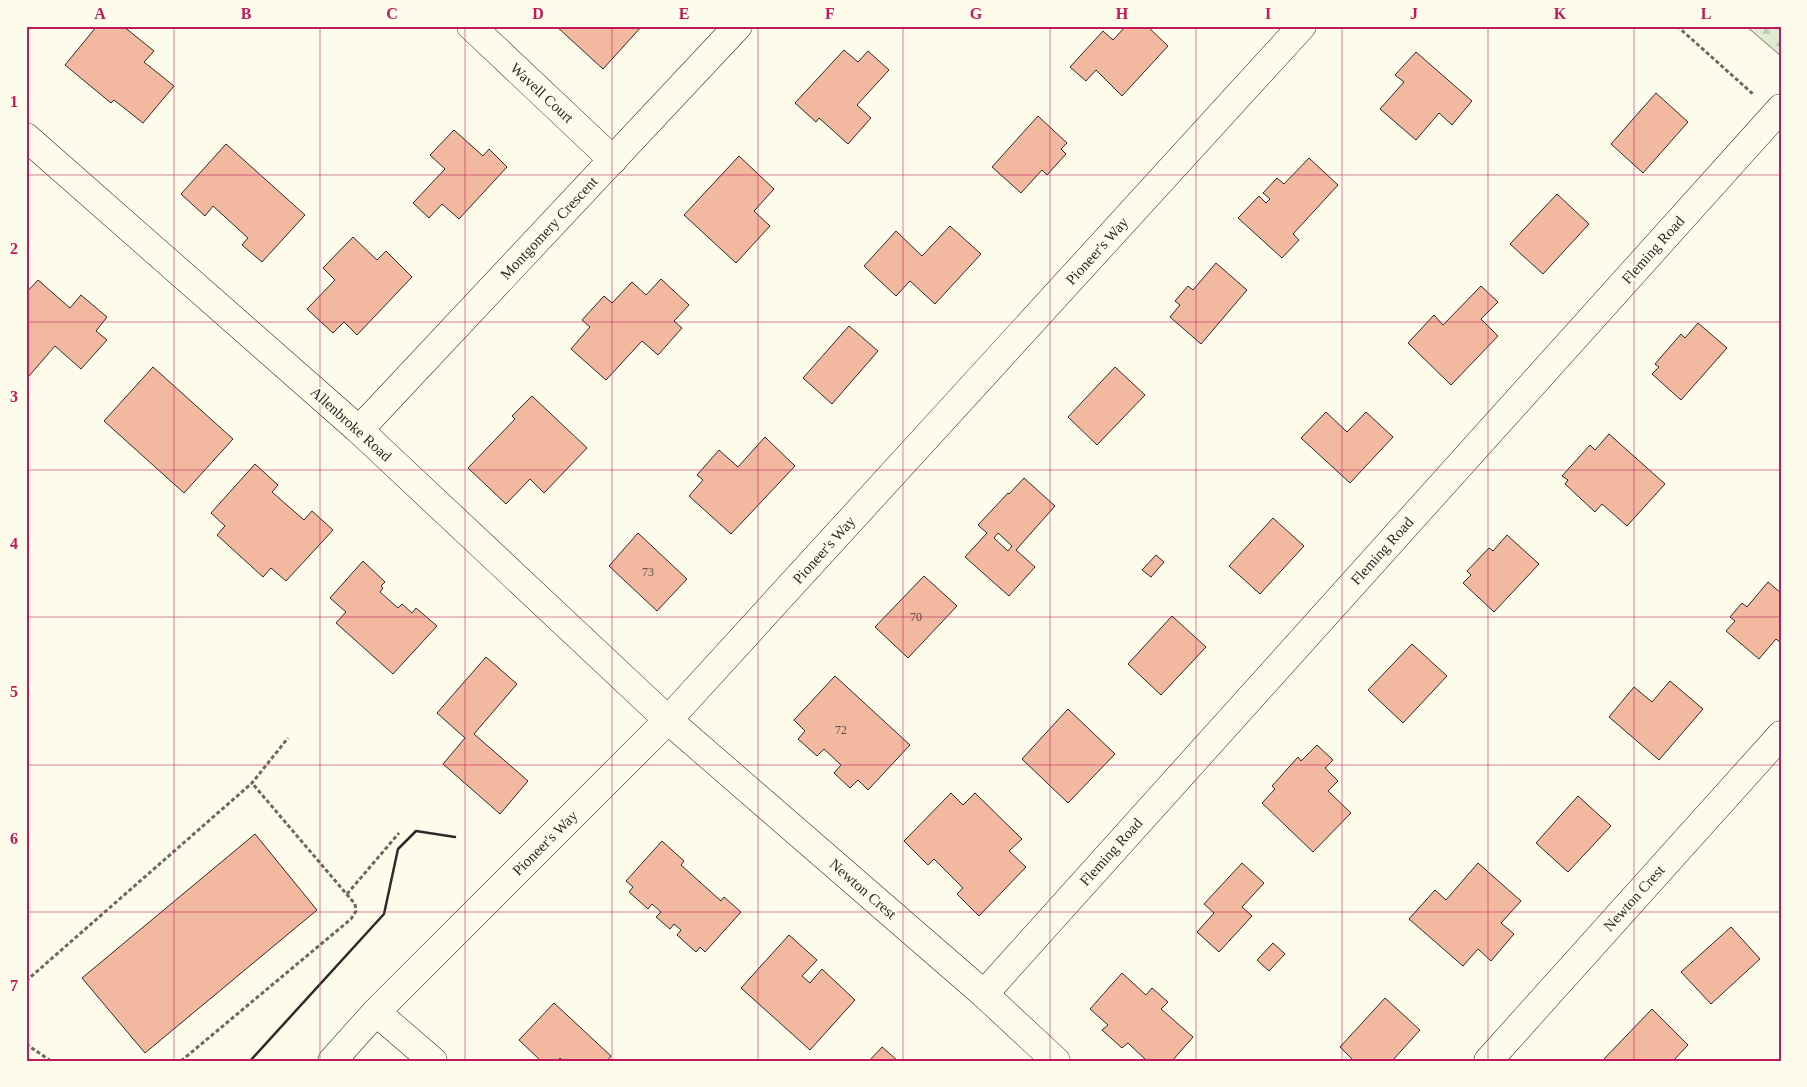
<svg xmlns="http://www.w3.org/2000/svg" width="1807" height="1087" font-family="Georgia,serif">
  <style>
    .forest { fill: url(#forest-firs); stroke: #74746e }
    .building { fill: #f2b8a0; stroke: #2b2b2b; fill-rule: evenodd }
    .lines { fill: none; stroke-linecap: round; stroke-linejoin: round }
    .minor-casing { stroke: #2b2b2b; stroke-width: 29 }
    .major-casing { stroke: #2b2b2b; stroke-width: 29 }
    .path { stroke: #6a6964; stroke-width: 3; stroke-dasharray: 4 2.5; stroke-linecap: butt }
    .minor { stroke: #fdfbea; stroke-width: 28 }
    .major { stroke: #fdfbea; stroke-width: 28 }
    .wall { stroke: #2b2b2b; stroke-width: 2.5 }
    .grid { fill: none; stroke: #c2185b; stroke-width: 1; stroke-opacity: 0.55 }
    .labels { text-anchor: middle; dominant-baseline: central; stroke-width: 4; stroke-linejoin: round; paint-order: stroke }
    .number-label { font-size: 12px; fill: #5d4e48 }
    .street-label { font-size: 15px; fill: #2b2b2b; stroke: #fdfbea }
    .neatline { fill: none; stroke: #c2185b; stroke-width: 2 }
    .grid-label { font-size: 16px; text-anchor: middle; font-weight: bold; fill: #c2185b }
  </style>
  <defs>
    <pattern id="forest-firs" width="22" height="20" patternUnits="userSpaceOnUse" patternTransform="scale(1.25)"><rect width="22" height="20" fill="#deebd1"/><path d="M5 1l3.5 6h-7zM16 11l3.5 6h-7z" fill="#bfcab4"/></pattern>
  </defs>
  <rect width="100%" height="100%" fill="#fdfbea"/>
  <path class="forest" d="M1746 26H1781V56Z"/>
  <g class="building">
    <path d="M97 26H123L154 51 144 62 174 86 143 123 114 100 111 103 65 65Z"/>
    <path d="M556 26H642L603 69Z"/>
    <path d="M1126 26H1147L1168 46 1122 96 1096 70 1086 81 1070 67 1103 31 1113 40Z"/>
    <path d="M844 50 858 62 868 51 889 70 857 105 871 118 848 144 819 118 816 122 795 103Z"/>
    <path d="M1416 52 1472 101 1452 125 1439 113 1416 140 1380 109 1404 82 1395 75Z"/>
    <path d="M1656 93 1688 122 1643 173 1611 144Z"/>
    <path d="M1038 116 1067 143 1061 149 1066 154 1047 175 1042 170 1021 193 992 167Z"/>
    <path d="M454 130 483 156 489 149 507 167 459 219 442 204 429 218 413 203 445 169 430 155Z"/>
    <path d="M226 144 305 215 262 262 242 245 248 238 213 206 205 216 181 194Z"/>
    <path d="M739 156 774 189 754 211 770 226 736 263 684 215Z"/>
    <path d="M1309 158 1338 185 1293 234 1299 240 1282 258 1238 218 1259 196 1266 203 1270 199 1263 193 1277 178 1284 184Z"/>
    <path d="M1557 194 1589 224 1543 274 1510 244Z"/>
    <path d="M950 226 981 254 935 304 910 281 896 296 864 266 896 231 922 256Z"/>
    <path d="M353 237 377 260 386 251 412 277 357 335 344 322 333 333 307 309 335 280 323 268Z"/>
    <path d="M1216 263 1247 290 1201 344 1170 317 1180 305 1175 301 1188 286 1193 290Z"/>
    <path d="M661 279 689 305 674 321 682 328 658 355 642 341 606 380 571 349 590 327 582 320 604 296 612 303 632 282 646 295Z"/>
    <path d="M38 280 70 308 81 295 107 317 96 331 107 340 81 369 55 346 29 376 26 373 28 323 26 293Z"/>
    <path d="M1481 286 1498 302 1481 319 1498 336 1451 385 1408 343 1434 315 1443 325Z"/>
    <path d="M1698 323 1727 348 1681 400 1652 374 1659 367 1655 364 1681 334 1685 338Z"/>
    <path d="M849 326 878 351 832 404 803 378Z"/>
    <path d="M153 367 233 439 184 493 104 421Z"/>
    <path d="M1115 367 1145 395 1097 445 1068 417Z"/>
    <path d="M532 396 587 448 544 493 530 479 506 504 468 468 515 419 512 416Z"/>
    <path d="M1326 412 1347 432 1366 412 1393 437 1350 483 1301 438Z"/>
    <path d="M1609 434 1665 484 1627 526 1602 504 1595 512 1565 484 1568 480 1562 476 1590 445 1595 450Z"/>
    <path d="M765 437 795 466 731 534 689 496 703 480 697 475 719 450 738 467Z"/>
    <path d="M255 464 278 485 272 492 304 520 312 511 333 530 286 581 271 568 263 577 217 535 225 526 211 513Z"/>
    <path d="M1024 478 1055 506 1016 550 1035 567 1009 596 965 557 987 533 978 525 1008 493 1009 494ZM998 533 1012 546 1008 551 994 538Z"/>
    <path d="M1273 518 1304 546 1260 594 1229 566Z"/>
    <path d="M638 533 687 579 657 611 609 566Z"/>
    <path d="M1507 535 1539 564 1494 612 1463 583 1471 575 1467 571 1489 548 1493 551Z"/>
    <path d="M1156 555 1164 562 1151 577 1142 570Z"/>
    <path d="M363 561 385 582 381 586 383 588 380 592 398 608 402 604 412 613 416 608 437 626 393 674 336 623 346 612 330 598Z"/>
    <path d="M924 576 957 606 908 658 875 627Z"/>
    <path d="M1768 582 1781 593V643L1776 639 1759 659 1726 631 1735 621 1730 617 1742 603 1747 607Z"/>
    <path d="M1172 616 1206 647 1161 695 1128 664Z"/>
    <path d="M1412 644 1447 676 1403 723 1368 690Z"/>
    <path d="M486 657 517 684 474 734 528 781 500 814 443 764 465 738 437 713Z"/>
    <path d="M835 676 910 745 868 790 858 780 850 788 834 773 841 765 824 749 817 756 798 739 805 731 794 720Z"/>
    <path d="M1670 681 1703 709 1659 760 1609 717 1634 687 1652 702Z"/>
    <path d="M1068 709 1115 754 1068 803 1022 759Z"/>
    <path d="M1317 745 1333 760 1325 768 1338 781 1328 791 1351 813 1313 852 1262 803 1275 789 1272 786 1298 757 1301 761Z"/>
    <path d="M951 793 963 805 975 793 1022 839 1009 851 1026 867 979 916 957 894 963 888 934 859 928 865 904 841Z"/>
    <path d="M1578 796 1611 826 1568 872 1536 843Z"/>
    <path d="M255 834 317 910 145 1053 82 978Z"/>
    <path d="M662 841 684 861 681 865 721 901 724 897 741 912 705 952 700 947 696 952 677 935 681 930 674 924 670 929 656 917 661 912 652 904 648 909 629 892 633 887 626 881Z"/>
    <path d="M1242 863 1264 883 1242 907 1252 916 1219 952 1197 932 1214 913 1204 904Z"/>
    <path d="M1478 863 1521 901 1501 923 1514 934 1491 961 1478 949 1463 966 1409 919 1435 890 1446 900Z"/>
    <path d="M1731 927 1760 959 1711 1004 1681 972Z"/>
    <path d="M789 935 817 960 802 976 810 983 822 969 855 1000 810 1050 741 988Z"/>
    <path d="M1273 943 1285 954 1269 971 1257 960Z"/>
    <path d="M1122 973 1146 995 1152 988 1168 1002 1161 1009 1193 1037 1172 1061H1147L1128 1043 1122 1048 1102 1030 1108 1025 1090 1009Z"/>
    <path d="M1385 998 1420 1030 1392 1061H1354L1340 1047Z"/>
    <path d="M554 1003 611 1056 607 1061H563L560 1058 558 1061H541L519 1040Z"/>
    <path d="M1652 1009 1688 1045 1673 1061H1602Z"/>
    <path d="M882 1047 898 1061H869Z"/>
  </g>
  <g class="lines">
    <defs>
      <g id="minor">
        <path d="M471 26 613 160"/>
        <path d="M26 137 359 430 668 720 984 994 1056 1061"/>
        <path d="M359 430 738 26"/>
        <path d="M984 994 1781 108"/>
        <path d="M376 1012 433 1061"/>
        <path d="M1488 1061 1781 735"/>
      </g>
      <path id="major" d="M332 1061 376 1012 668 720 1302 26"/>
    </defs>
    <use href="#minor" class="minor-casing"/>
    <use href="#major" class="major-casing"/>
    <g class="path">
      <path d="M1677 26 1753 94"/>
      <path d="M347 894 399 833"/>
      <path d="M26 981 252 783 288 738"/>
      <path d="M26 1044 51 1061"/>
      <path d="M181 1061 351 919 356 911 355 904 252 783"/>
    </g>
    <use href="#minor" class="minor"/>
    <use href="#major" class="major"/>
    <path class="wall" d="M250 1061 384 914 398 849 416 831 455 837"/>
  </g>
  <path class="grid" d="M174 26V1061M320 26V1061M465 26V1061M612 26V1061M758 26V1061M903 26V1061M1050 26V1061M1196 26V1061M1342 26V1061M1488 26V1061M1634 26V1061M26 175H1781M26 322H1781M26 470H1781M26 617H1781M26 765H1781M26 912H1781"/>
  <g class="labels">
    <g class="number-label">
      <text x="648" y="572">73</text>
      <text x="916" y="617">70</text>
      <text x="841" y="730">72</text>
    </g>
    <g class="street-label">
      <text transform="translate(542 93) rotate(43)">Wavell Court</text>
      <text transform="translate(549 228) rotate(-47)">Montgomery Crescent</text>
      <text transform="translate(1653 250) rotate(-48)">Fleming Road</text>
      <text transform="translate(1097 251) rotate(-48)">Pioneer's Way</text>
      <text transform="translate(351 424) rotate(42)">Allenbroke Road</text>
      <text transform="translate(824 550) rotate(-48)">Pioneer's Way</text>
      <text transform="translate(1382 551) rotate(-48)">Fleming Road</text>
      <text transform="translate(545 843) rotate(-45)">Pioneer's Way</text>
      <text transform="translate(1111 852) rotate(-48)">Fleming Road</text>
      <text transform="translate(863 889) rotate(41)">Newton Crest</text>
      <text transform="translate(1634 898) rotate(-48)">Newton Crest</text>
    </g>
  </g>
  <rect width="1807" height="1087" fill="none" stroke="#fdfbea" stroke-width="55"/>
  <rect x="28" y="28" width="1752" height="1032" class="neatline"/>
  <g class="grid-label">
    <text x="100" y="19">A</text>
    <text x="246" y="19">B</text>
    <text x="392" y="19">C</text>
    <text x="538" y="19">D</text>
    <text x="684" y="19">E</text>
    <text x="830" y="19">F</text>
    <text x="976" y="19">G</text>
    <text x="1122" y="19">H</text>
    <text x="1268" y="19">I</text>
    <text x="1414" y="19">J</text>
    <text x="1560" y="19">K</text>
    <text x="1706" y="19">L</text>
    <text x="14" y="107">1</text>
    <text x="14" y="254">2</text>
    <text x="14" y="402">3</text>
    <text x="14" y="549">4</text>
    <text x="14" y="697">5</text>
    <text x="14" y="844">6</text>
    <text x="14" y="991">7</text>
  </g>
</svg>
